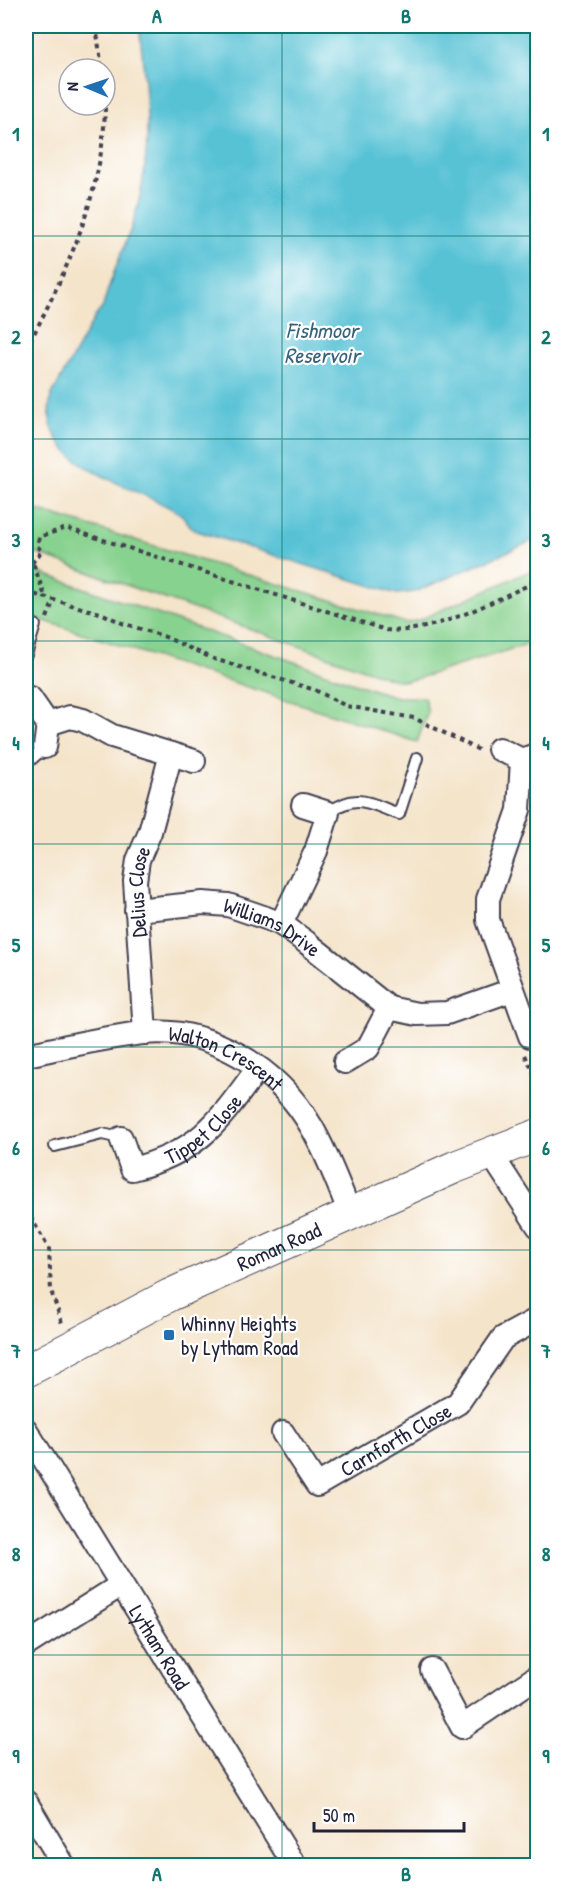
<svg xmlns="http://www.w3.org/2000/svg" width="563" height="1891" font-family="'Patrick Hand',sans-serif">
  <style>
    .green { fill: #88d28f; stroke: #557a65; stroke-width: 1.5 }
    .water { fill: #59c2d5; stroke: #3e7288; stroke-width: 1.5 }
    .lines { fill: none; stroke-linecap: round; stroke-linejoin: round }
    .lane-casing { stroke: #423f50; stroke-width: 14 }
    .street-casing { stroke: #423f50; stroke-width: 26 }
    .secondary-casing { stroke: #423f50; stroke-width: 34 }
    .path { stroke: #423f50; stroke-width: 4; stroke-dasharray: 4.5 4.5; stroke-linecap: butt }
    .lane { stroke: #fff; stroke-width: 10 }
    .street { stroke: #fff; stroke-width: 22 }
    .secondary { stroke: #fff; stroke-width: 32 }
    .grid { fill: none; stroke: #0f766e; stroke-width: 1.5; stroke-opacity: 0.55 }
    .poi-dot { fill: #1f6fb2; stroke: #fff; stroke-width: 2 }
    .labels { text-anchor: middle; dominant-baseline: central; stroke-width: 4.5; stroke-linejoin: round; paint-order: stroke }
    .street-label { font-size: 21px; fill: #22223b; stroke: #fff }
    .poi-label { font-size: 21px; fill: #22223b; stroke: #fff; text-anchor: start }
    .water-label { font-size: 22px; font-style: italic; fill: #386279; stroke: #fff }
    .neatline { fill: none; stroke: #0f766e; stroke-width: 2 }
    .grid-label { font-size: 20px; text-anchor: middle; font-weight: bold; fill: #0f766e }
  </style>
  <rect width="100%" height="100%" fill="#fff"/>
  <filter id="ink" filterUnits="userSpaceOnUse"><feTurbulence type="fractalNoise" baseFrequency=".0167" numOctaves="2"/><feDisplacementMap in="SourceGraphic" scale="12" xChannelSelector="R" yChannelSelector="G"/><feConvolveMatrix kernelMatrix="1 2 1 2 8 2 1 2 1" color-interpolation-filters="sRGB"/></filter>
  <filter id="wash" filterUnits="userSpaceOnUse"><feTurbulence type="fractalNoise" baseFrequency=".008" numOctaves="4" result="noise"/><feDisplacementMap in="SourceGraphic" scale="24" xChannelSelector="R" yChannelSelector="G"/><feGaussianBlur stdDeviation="1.35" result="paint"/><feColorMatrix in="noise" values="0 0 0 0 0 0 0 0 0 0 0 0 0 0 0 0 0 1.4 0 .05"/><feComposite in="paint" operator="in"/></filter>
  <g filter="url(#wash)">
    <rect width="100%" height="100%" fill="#f4e4ca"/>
    <g class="green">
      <path d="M37 510 406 623 419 620 537 568V641L419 678 406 681 392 679 35 553C24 541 33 524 37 510Z"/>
      <path d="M26 565 41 573 377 691 397 697H424L428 712 417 742 26 615Z"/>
    </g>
    <path class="water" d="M139 26H537V539L415 592 397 594 194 530C189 525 185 517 179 513 134 484 35 467 51 396L95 317 103 307C110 276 126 247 135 216 154 151 147 92 139 26Z"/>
  </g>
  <g filter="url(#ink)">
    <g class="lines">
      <defs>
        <g id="lane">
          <path d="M26 655 35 625"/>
          <path d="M26 764 45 747"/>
          <path d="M328 813C357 792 368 803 399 814L417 758"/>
          <path d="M55 1146 102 1134 121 1138"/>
        </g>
        <g id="street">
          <path d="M30 698 48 724 45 747"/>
          <path d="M48 724 70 717 83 720 112 736 194 761"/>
          <path d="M499 749 522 760 538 754"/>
          <path d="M522 760 519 810 488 899V920L530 1036"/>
          <path id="s1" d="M136 910 203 903 228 905 266 918 281 924 306 942 389 1008 417 1014 447 1013 512 990"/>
          <path d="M281 924 316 851 328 813 303 805"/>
          <path id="s2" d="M145 1033 135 881 138 860 150 832 171 754"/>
          <path id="s3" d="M26 1055C64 1047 104 1037 143 1033 210 1026 278 1069 311 1126 327 1153 338 1184 350 1213"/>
          <path d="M345 1062 368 1048 389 1008"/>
          <path id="s4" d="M121 1138 132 1169C200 1152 219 1121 258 1068"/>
          <path d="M491 1154 538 1226"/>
          <path id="s5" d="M26 1430 295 1866"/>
          <path id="s6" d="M283 1433 317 1485 458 1403 503 1338 538 1319"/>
          <path d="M26 1645 121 1585"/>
          <path d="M432 1670 462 1727 538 1676"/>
          <path d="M26 1802 64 1866"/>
        </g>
        <g id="secondary">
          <path id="s7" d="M26 1371 170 1295 455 1167 538 1135"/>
        </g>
      </defs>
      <use href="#lane" class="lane-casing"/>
      <use href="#street" class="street-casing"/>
      <use href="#secondary" class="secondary-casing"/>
      <g class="path">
        <path d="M96 26 102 69"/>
        <path d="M105 88V98"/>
        <path d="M26 349C66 273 104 193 105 105"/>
        <path d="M26 560 33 563 46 599"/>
        <path d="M26 570 42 551 37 546 39 537 66 528 386 630C435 635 493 600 538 581"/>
        <path d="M26 592 103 614 122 623 163 636 214 659 315 690 346 706 414 718 481 751"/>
        <path d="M47 618 53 602"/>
        <path d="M525 1055 538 1081"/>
        <path d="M26 1209 49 1249 51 1291 63 1326"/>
        <path d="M447 1866 448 1857"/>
      </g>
      <use href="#lane" class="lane"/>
      <use href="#street" class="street"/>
      <use href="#secondary" class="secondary"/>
    </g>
  </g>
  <path class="grid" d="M282 26V1866M26 236H538M26 439H538M26 641H538M26 844H538M26 1047H538M26 1250H538M26 1452H538M26 1655H538"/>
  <rect class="poi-dot" x="163" y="1329" width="12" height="12" rx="3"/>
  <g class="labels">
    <g class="street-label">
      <text stroke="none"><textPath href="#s2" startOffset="142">Delius Close</textPath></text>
      <text stroke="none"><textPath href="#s1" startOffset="142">Williams Drive</textPath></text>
      <text stroke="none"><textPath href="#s3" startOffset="208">Walton Crescent</textPath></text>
      <text stroke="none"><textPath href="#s4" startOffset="116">Tippet Close</textPath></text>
      <text stroke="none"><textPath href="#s7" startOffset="282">Roman Road</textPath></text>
      <text stroke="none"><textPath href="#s6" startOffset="153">Carnforth Close</textPath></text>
      <text stroke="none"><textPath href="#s5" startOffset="255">Lytham Road</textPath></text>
    </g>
    <g class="poi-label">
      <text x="181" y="1323">Whinny Heights<tspan x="181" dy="24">by Lytham Road</tspan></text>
    </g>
    <g class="water-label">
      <text x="322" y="330">Fishmoor<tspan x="322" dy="25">Reservoir</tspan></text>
    </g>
  </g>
  <rect width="563" height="1891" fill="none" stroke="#fff" stroke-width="66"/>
  <g transform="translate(87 87) rotate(272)"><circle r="28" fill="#ffffff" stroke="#a7a7b1" stroke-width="1.5"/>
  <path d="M0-4.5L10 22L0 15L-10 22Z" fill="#1f6fb2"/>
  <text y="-9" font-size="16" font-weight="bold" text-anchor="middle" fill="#22223b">N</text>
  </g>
  <path d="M314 1822v9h150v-9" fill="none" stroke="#22223b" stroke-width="3"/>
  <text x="323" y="1822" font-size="18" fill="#22223b" stroke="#ffffff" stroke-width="4.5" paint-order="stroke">50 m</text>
  <rect x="33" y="33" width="497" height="1825" class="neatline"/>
  <g class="grid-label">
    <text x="157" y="23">A</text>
    <text x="406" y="23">B</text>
    <text x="16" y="141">1</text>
    <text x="546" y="141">1</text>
    <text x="16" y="344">2</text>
    <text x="546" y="344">2</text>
    <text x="16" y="547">3</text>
    <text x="546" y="547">3</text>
    <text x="16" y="750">4</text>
    <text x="546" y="750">4</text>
    <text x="16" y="952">5</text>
    <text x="546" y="952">5</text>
    <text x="16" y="1155">6</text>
    <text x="546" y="1155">6</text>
    <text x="16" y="1358">7</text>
    <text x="546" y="1358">7</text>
    <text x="16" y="1561">8</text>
    <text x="546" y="1561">8</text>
    <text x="16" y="1763">9</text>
    <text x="546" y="1763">9</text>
    <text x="157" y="1881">A</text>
    <text x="406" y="1881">B</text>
  </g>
</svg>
